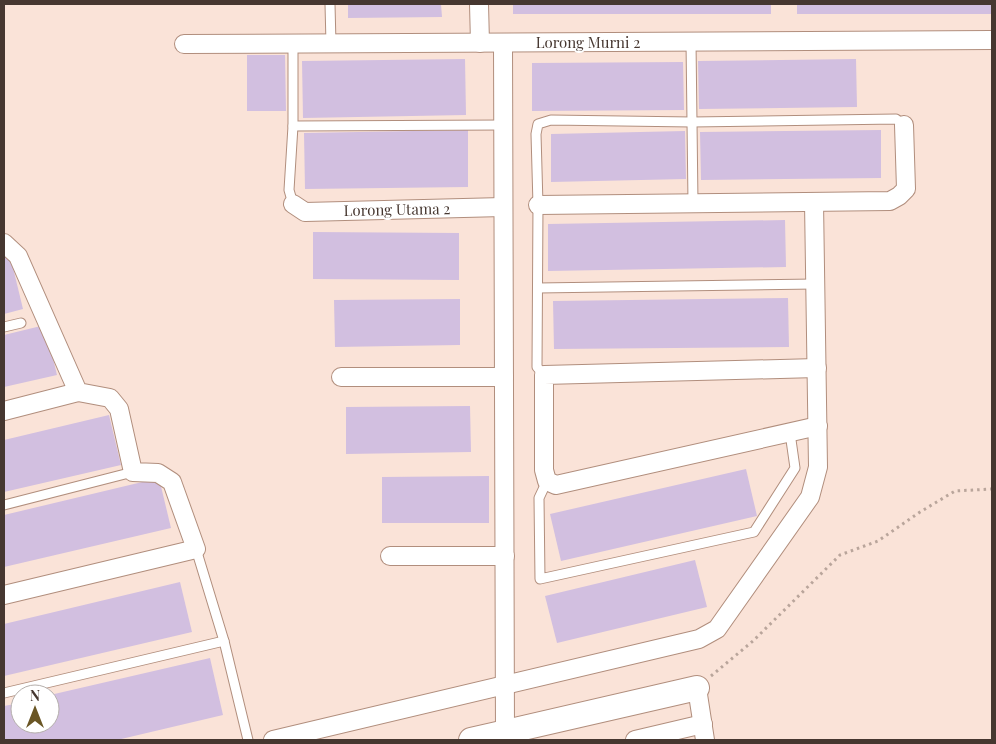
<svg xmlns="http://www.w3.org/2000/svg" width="996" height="744" font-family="'Playfair Display',serif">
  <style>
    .building { fill: #d2bfe0 }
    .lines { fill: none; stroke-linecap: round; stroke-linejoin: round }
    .lane-casing { stroke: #b18e7d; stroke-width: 11 }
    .street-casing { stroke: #b18e7d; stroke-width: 20 }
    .secondary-casing { stroke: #b18e7d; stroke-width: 26 }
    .path { stroke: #b9a59b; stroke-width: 3; stroke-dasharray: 2.5 4; stroke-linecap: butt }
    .lane { stroke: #fff; stroke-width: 9 }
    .street { stroke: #fff; stroke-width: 18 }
    .secondary { stroke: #fff; stroke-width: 24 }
    .labels { text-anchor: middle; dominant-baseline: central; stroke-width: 4; stroke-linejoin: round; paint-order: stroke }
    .street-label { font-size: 15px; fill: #463730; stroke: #fff }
  </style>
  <rect width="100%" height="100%" fill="#fae3d8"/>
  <g class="building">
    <path d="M348 4H441L442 17 348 18Z"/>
    <rect x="513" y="4" width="258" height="10"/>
    <rect x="797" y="4" width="195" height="10"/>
    <path d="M247 55H285L286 111H247Z"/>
    <path d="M465 59 466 115 303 118 302 61Z"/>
    <path d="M856 59 857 107 699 109 698 61Z"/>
    <path d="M683 62 684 110 532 111V63Z"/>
    <path d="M468 130V187L305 189 304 133Z"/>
    <path d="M881 130V178L701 180 700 132Z"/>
    <path d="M685 131 686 179 551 182V134Z"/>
    <path d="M785 220 786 267 548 271V224Z"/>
    <path d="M313 232 459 233V280L313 279Z"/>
    <path d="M9 251 23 309 4 314V252Z"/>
    <path d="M788 298 789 347 554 349 553 301Z"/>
    <path d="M460 299V345L335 347 334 300Z"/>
    <path d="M45 325 57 375 4 387V335Z"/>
    <path d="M470 406 471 452 346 454V407Z"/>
    <path d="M109 415 121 465 4 492V440Z"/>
    <path d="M746 469 757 516 561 561 550 514Z"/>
    <path d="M489 476V523H382V477Z"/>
    <path d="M159 478 171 528 4 567V515Z"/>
    <path d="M695 560 707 607 557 643 545 596Z"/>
    <path d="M180 582 192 632 4 676V624Z"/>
    <path d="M210 658 223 715 117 740H4V706L20 703V724H50V695Z"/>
  </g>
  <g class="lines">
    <defs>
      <g id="lane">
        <path d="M330 4 331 44"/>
        <path d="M691 42 693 203"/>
        <path d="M293 44V126L289 190 293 204"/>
        <path d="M293 126 503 125"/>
        <path d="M538 288 815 284"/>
        <path d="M4 327 21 323"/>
        <path d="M544 375 537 367 538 205 536 134 538 124 551 120 692 122 896 119 904 125"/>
        <path d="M547 481 539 498 540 579 754 532 795 468 790 433"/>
        <path d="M4 505 133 472"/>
        <path d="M196 549 224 641 248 740"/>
        <path d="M4 693 224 641"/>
      </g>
      <g id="street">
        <path d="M479 4 480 43"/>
        <path d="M503 43 505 732"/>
        <path d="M184 44 992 40"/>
        <path d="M293 204 305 212 503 207"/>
        <path d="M538 205 890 201 899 196 906 189 904 125"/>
        <path d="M4 243 18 256 78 392 110 398 119 409 133 472 158 473 172 482 196 549 4 595"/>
        <path d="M817 368 544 375V470L547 481 556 485 818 426"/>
        <path d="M341 377H504"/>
        <path d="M4 411 78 392"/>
        <path d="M390 556H505"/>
        <path d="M697 688 705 740"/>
        <path d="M273 740 699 639 717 629 810 497 818 467 814 202"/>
        <path d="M635 740 703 724"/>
      </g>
      <path id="secondary" d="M471 740 697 688"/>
    </defs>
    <use href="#lane" class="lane-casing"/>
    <use href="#street" class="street-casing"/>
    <use href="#secondary" class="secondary-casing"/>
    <path class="path" d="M711 676 753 641 840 555 878 541 920 512 955 491 992 489"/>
    <use href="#lane" class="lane"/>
    <use href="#street" class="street"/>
    <use href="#secondary" class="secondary"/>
  </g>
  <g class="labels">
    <g class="street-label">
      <text x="588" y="42">Lorong Murni 2</text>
      <text transform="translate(397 209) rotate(-1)">Lorong Utama 2</text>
    </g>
  </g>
  <rect width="996" height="744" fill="none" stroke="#463730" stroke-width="10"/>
  <g transform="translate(35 709)"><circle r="24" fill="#ffffff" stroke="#b5afac"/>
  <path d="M0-4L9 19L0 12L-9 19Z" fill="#6a5625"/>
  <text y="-8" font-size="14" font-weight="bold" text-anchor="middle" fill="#463730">N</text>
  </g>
</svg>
